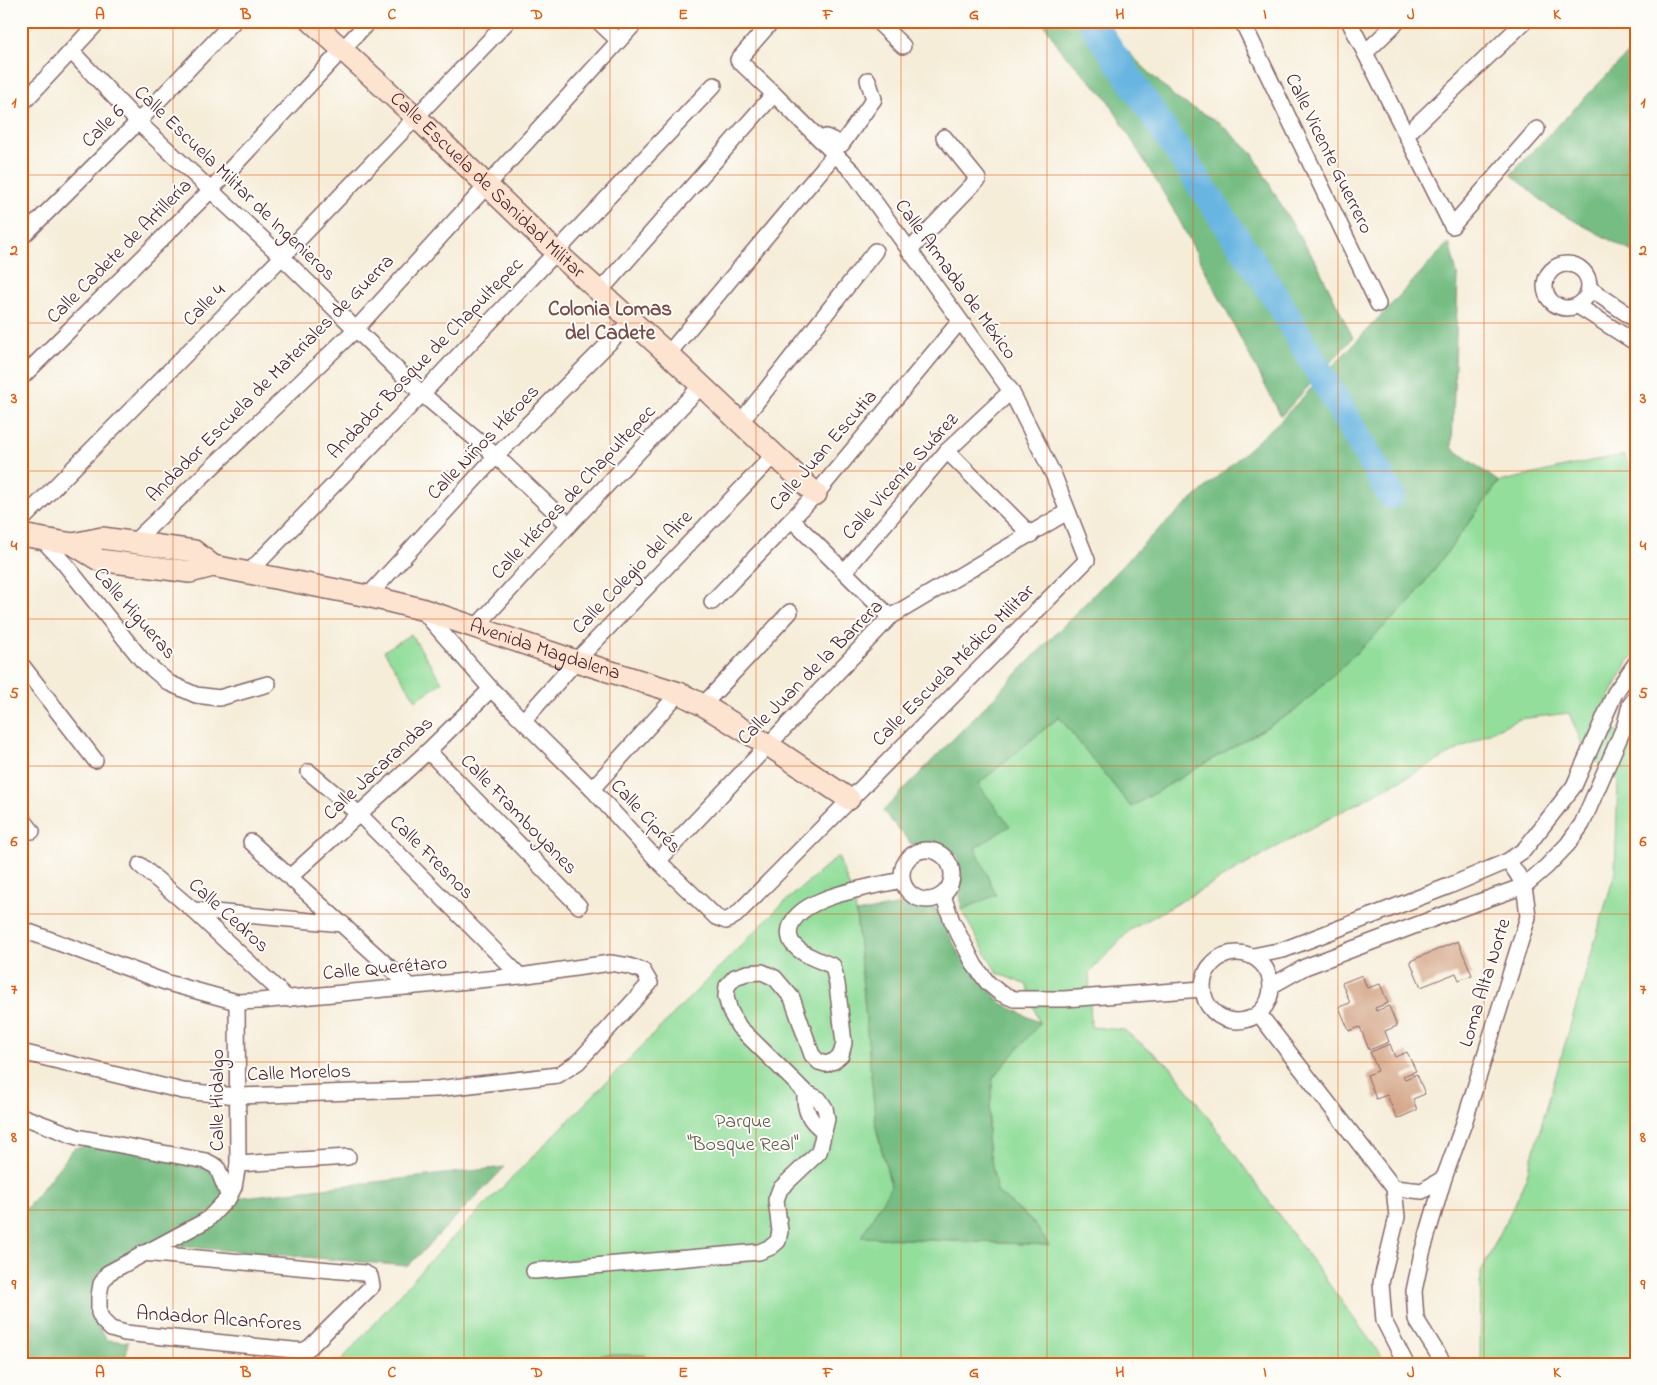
<svg xmlns="http://www.w3.org/2000/svg" width="1657" height="1385" font-family="'Indie Flower',sans-serif">
  <style>
    .green { fill: #93de9b; stroke: #6e7e63 }
    .forest { fill: #76bd83; stroke: #606e57 }
    .lines { fill: none; stroke-linecap: round; stroke-linejoin: round }
    .river { stroke: #68b5e1; stroke-width: 28 }
    .building { fill: #d2a182 }
    .street-casing { stroke: #866768; stroke-width: 18 }
    .secondary-casing { stroke: #866768; stroke-width: 24 }
    .street { stroke: #fff; stroke-width: 15 }
    .secondary { stroke: #fde4d0; stroke-width: 21 }
    .grid { fill: none; stroke: #e8590c; stroke-width: 1; stroke-opacity: 0.55 }
    .labels { text-anchor: middle; dominant-baseline: central; stroke-width: 4; stroke-linejoin: round; paint-order: stroke }
    .street-label { font-size: 20px; fill: #4a1f2b; stroke: #fdfcf7 }
    .park-label { font-size: 20px; fill: #60584d; stroke: #fdfcf7 }
    .neighbourhood-label { font-size: 21px; font-weight: bold; fill: #7a4c49; stroke: #fdfcf7 }
    .neatline { fill: none; stroke: #e8590c; stroke-width: 2 }
    .grid-label { font-size: 16px; text-anchor: middle; font-weight: bold; fill: #e8590c }
  </style>
  <rect width="100%" height="100%" fill="#fdfcf7"/>
  <filter id="ink" filterUnits="userSpaceOnUse"><feTurbulence type="fractalNoise" baseFrequency=".02" numOctaves="2"/><feDisplacementMap in="SourceGraphic" scale="10" xChannelSelector="R" yChannelSelector="G"/><feConvolveMatrix kernelMatrix="1 2 1 2 8 2 1 2 1" color-interpolation-filters="sRGB"/></filter>
  <filter id="wash" filterUnits="userSpaceOnUse"><feTurbulence type="fractalNoise" baseFrequency=".0096" numOctaves="4" result="noise"/><feDisplacementMap in="SourceGraphic" scale="20" xChannelSelector="R" yChannelSelector="G"/><feGaussianBlur stdDeviation="1.12" result="paint"/><feColorMatrix in="noise" values="0 0 0 0 0 0 0 0 0 0 0 0 0 0 0 0 0 1.4 0 .05"/><feComposite in="paint" operator="in"/></filter>
  <g filter="url(#wash)">
    <rect width="100%" height="100%" fill="#f6edd9"/>
    <g class="green">
      <path d="M1625 455 1636 489V655L1629 660 1594 726 1636 735V1364H1480L1481 1272 1524 1185 1615 872 1618 781 1586 753 1569 713 1519 719 1499 728 1307 830 1130 930 1089 973 1091 1027 1124 1030 1172 1068 1387 1364H655L645 1355H603L578 1364H338L426 1265 779 907 838 856 855 902 876 1127 891 1186 878 1238 1048 1245 1033 1222 997 1192 987 1139 993 1078 1039 1023 1027 985 997 973 961 910 995 895 975 848 978 784 1059 717 1131 807 1296 710 1410 602 1499 482 1595 460Z"/>
      <path d="M411 634 442 682 416 700 384 651Z"/>
    </g>
    <g class="forest">
      <path d="M1042 21H1100L1133 57 1177 99 1220 123 1253 154 1283 209 1317 264 1353 338 1281 416 1176 214 1106 97 1064 54Z"/>
      <path d="M1636 45V254L1549 207 1511 174Z"/>
      <path d="M1449 242 1458 278 1452 448 1499 482 1410 602 1296 710 1131 807 1059 717 978 784 1010 826 975 848 996 895 961 910 958 855 937 841 912 845 883 811 1146 541 1281 420 1388 308Z"/>
      <path d="M909 904 935 907 959 954 1001 1003 1040 1023 993 1078 987 1139 997 1192 1033 1222 1049 1245 861 1237 891 1186 876 1127 856 913Z"/>
      <path d="M97 1145 221 1159 230 1177 236 1198 505 1167 408 1266 142 1243 98 1273 92 1299 95 1322 107 1340 128 1342 125 1364H21V1204L27 1208 74 1148Z"/>
      <path d="M603 1355H645L655 1364H578Z"/>
    </g>
    <g class="lines">
      <path class="river" d="M1091 21 1275 296 1391 495"/>
    </g>
    <g id="blocks">
      <g class="building">
        <path d="M1458 941 1472 975 1459 980 1456 973 1421 987 1410 961Z"/>
        <path d="M1362 975 1367 988 1380 984 1388 1003 1375 1008 1376 1011 1389 1006 1397 1026 1385 1031 1389 1042 1369 1050 1360 1027 1349 1031 1339 1007 1350 1003 1342 983Z"/>
        <path d="M1390 1044 1395 1057 1407 1052 1416 1071 1403 1076 1405 1079 1417 1074 1425 1094 1413 1099 1417 1110 1397 1119 1387 1095 1376 1099 1367 1075 1378 1071 1370 1052Z"/>
      </g>
    </g>
  </g>
  <g filter="url(#ink)">
    <use href="#blocks" fill-opacity="0" stroke="#866768" stroke-width="1"/>
    <g class="lines">
      <defs>
        <g id="street">
          <path d="M598 21 618 40"/>
          <path d="M877 21 903 46"/>
          <path d="M1242 21 1378 304"/>
          <path d="M1349 21 1452 226 1537 129"/>
          <path d="M72 52 138 122 282 257 422 394 496 456 569 525"/>
          <path d="M1365 53 1398 21"/>
          <path d="M21 105 99 21"/>
          <path d="M1406 135 1525 21"/>
          <path d="M822 141 826 137 842 144 874 99 868 80"/>
          <path d="M21 238 138 122 234 21"/>
          <path d="M909 251 978 179 944 137"/>
          <circle cx="1567" cy="286" r="22"/>
          <path d="M1589 288 1636 320"/>
          <path d="M600 291 774 94"/>
          <path d="M1578 306 1636 343"/>
          <path d="M668 354 835 154"/>
          <path d="M21 378 211 190 369 21"/>
          <path d="M740 423 875 251"/>
          <path d="M947 451 1031 535"/>
          <path d="M792 520 890 617"/>
          <path d="M21 521 282 257 508 21"/>
          <path d="M41 538 64 563 142 660 169 683 196 695 219 698 268 684"/>
          <path d="M134 542 356 329 637 21"/>
          <path d="M845 571 947 451 1011 391"/>
          <path d="M249 572 422 394 714 85"/>
          <path d="M368 596 496 456 631 321"/>
          <path d="M712 602 816 494 960 321"/>
          <path d="M422 610 491 689 592 789 658 861 716 917 726 921 736 915 1087 560 1054 476 1011 391 853 172 774 94 738 60 772 21"/>
          <path d="M476 627 569 525 701 386"/>
          <path d="M21 664 95 760"/>
          <path d="M703 705 790 612"/>
          <path d="M524 720 576 661 774 455"/>
          <path d="M428 751 579 906"/>
          <path d="M309 772 360 815 520 976"/>
          <path d="M592 789 679 693"/>
          <path d="M21 817 32 831"/>
          <path d="M251 842 411 987"/>
          <circle cx="927" cy="875" r="25"/>
          <path d="M658 861 890 617 1067 512"/>
          <path d="M140 865 193 910 288 999"/>
          <path d="M291 876 428 751 491 689"/>
          <path d="M943 896 952 921 975 966 988 983 1000 993 1014 999H1064L1203 989"/>
          <path d="M193 910 343 924"/>
          <path d="M21 929 168 983 237 1002 259 1001 520 976 610 963 629 966 643 971 650 983 578 1062 558 1075 436 1089 238 1096 183 1091 21 1052"/>
          <circle cx="1237" cy="987" r="34"/>
          <path d="M1253 956 1283 950 1449 886 1508 861 1524 850 1574 786 1615 693 1636 663"/>
          <path d="M1271 986 1305 967 1459 909 1524 886 1546 867 1568 844 1582 824 1625 725 1630 705 1636 697"/>
          <path d="M1259 1014 1394 1188"/>
          <path d="M805 1092C804 1110 809 1121 824 1131"/>
          <path d="M21 1116 77 1137 206 1161 217 1167 229 1197"/>
          <path d="M238 1164 348 1157"/>
          <path d="M1394 1188 1397 1217 1381 1283 1384 1321 1406 1364"/>
          <path d="M1394 1188 1422 1191 1444 1178"/>
          <path d="M143 1253 364 1273 370 1276 372 1286 310 1347 303 1351 125 1333 111 1329 103 1321 99 1313V1296L101 1284 108 1273 207 1220 229 1197 234 1187 238 1164 237 1002"/>
          <path d="M534 1271 759 1252 771 1247 778 1241 780 1231 776 1200 780 1189 819 1152 827 1119 825 1108 819 1099 805 1092 739 1027 730 1011 726 997 727 986 735 977 747 973 762 972 775 978 792 998 812 1055 819 1062 826 1064 834 1061 841 1055 844 1043 837 984 833 966C821 961 804 956 795 946 789 941 788 932 791 925 803 895 873 887 902 880"/>
          <path d="M1444 1364 1416 1319 1414 1291 1422 1253 1444 1178 1464 1123 1528 917C1525 889 1526 884 1508 861"/>
        </g>
        <g id="secondary">
          <path id="s1" d="M311 21 417 118 556 252 668 354 816 494"/>
          <path d="M21 535 73 544 102 538 194 551 213 566"/>
          <path id="s2" d="M73 544 99 560 190 572 213 566 368 596 421 609 576 661 679 693 703 705 768 745 849 799"/>
        </g>
      </defs>
      <use href="#street" class="street-casing"/>
      <use href="#secondary" class="secondary-casing"/>
      <use href="#street" class="street"/>
      <use href="#secondary" class="secondary"/>
    </g>
  </g>
  <path class="grid" d="M173 21V1364M319 21V1364M464 21V1364M610 21V1364M756 21V1364M901 21V1364M1047 21V1364M1193 21V1364M1338 21V1364M1484 21V1364M21 175H1636M21 323H1636M21 471H1636M21 619H1636M21 766H1636M21 914H1636M21 1062H1636M21 1210H1636"/>
  <g class="labels">
    <g class="street-label">
      <text transform="translate(104 127) rotate(-45)">Calle 6</text>
      <text transform="translate(1328 154) rotate(64)">Calle Vicente Guerrero</text>
      <text transform="translate(234 184) rotate(44)">Calle Escuela Militar de Ingenieros</text>
      <text stroke="none"><textPath href="#s1" startOffset="241">Calle Escuela de Sanidad Militar</textPath></text>
      <text transform="translate(120 252) rotate(-45)">Calle Cadete de Artillería</text>
      <text transform="translate(955 280) rotate(54)">Calle Armada de México</text>
      <text transform="translate(205 306) rotate(-45)">Calle 4</text>
      <text transform="translate(426 359) rotate(-46)">Andador Bosque de Chapultepec</text>
      <text transform="translate(271 379) rotate(-45)">Andador Escuela de Materiales de Guerra</text>
      <text transform="translate(484 443) rotate(-46)">Calle Niños Héroes</text>
      <text transform="translate(824 451) rotate(-49)">Calle Juan Escutia</text>
      <text transform="translate(901 477) rotate(-48)">Calle Vicente Suárez</text>
      <text transform="translate(574 493) rotate(-47)">Calle Héroes de Chapultepec</text>
      <text transform="translate(633 573) rotate(-46)">Calle Colegio del Aire</text>
      <text transform="translate(134 614) rotate(49)">Calle Higueras</text>
      <text stroke="none"><textPath href="#s2" startOffset="489">Avenida Magdalena</textPath></text>
      <text transform="translate(954 666) rotate(-45)">Calle Escuela Médico Militar</text>
      <text transform="translate(811 673) rotate(-45)">Calle Juan de la Barrera</text>
      <text transform="translate(379 769) rotate(-43)">Calle Jacarandas</text>
      <text transform="translate(518 815) rotate(46)">Calle Framboyanes</text>
      <text transform="translate(645 817) rotate(47)">Calle Ciprés</text>
      <text transform="translate(431 858) rotate(45)">Calle Fresnos</text>
      <text transform="translate(228 916) rotate(42)">Calle Cedros</text>
      <text transform="translate(385 969) rotate(-5)">Calle Querétaro</text>
      <text transform="translate(1486 983) rotate(-73)">Loma Alta Norte</text>
      <text transform="translate(299 1074) rotate(-2)">Calle Morelos</text>
      <text transform="translate(218 1100) rotate(-90)">Calle Hidalgo</text>
      <text transform="translate(219 1320) rotate(4)">Andador Alcanfores</text>
    </g>
    <g class="park-label">
      <text x="743" y="1122">Parque<tspan x="743" dy="23">"Bosque Real"</tspan></text>
    </g>
    <g class="neighbourhood-label">
      <text x="610" y="310">Colonia Lomas<tspan x="610" dy="24">del Cadete</tspan></text>
    </g>
  </g>
  <rect width="1657" height="1385" fill="none" stroke="#fdfcf7" stroke-width="55"/>
  <rect x="28" y="28" width="1602" height="1330" class="neatline"/>
  <g class="grid-label">
    <text x="100" y="19">A</text>
    <text x="246" y="19">B</text>
    <text x="392" y="19">C</text>
    <text x="537" y="19">D</text>
    <text x="683" y="19">E</text>
    <text x="828" y="19">F</text>
    <text x="974" y="19">G</text>
    <text x="1120" y="19">H</text>
    <text x="1265" y="19">I</text>
    <text x="1411" y="19">J</text>
    <text x="1557" y="19">K</text>
    <text x="14" y="107">1</text>
    <text x="1643" y="107">1</text>
    <text x="14" y="255">2</text>
    <text x="1643" y="255">2</text>
    <text x="14" y="403">3</text>
    <text x="1643" y="403">3</text>
    <text x="14" y="550">4</text>
    <text x="1643" y="550">4</text>
    <text x="14" y="698">5</text>
    <text x="1643" y="698">5</text>
    <text x="14" y="846">6</text>
    <text x="1643" y="846">6</text>
    <text x="14" y="994">7</text>
    <text x="1643" y="994">7</text>
    <text x="14" y="1142">8</text>
    <text x="1643" y="1142">8</text>
    <text x="14" y="1289">9</text>
    <text x="1643" y="1289">9</text>
    <text x="100" y="1377">A</text>
    <text x="246" y="1377">B</text>
    <text x="392" y="1377">C</text>
    <text x="537" y="1377">D</text>
    <text x="683" y="1377">E</text>
    <text x="828" y="1377">F</text>
    <text x="974" y="1377">G</text>
    <text x="1120" y="1377">H</text>
    <text x="1265" y="1377">I</text>
    <text x="1411" y="1377">J</text>
    <text x="1557" y="1377">K</text>
  </g>
</svg>
